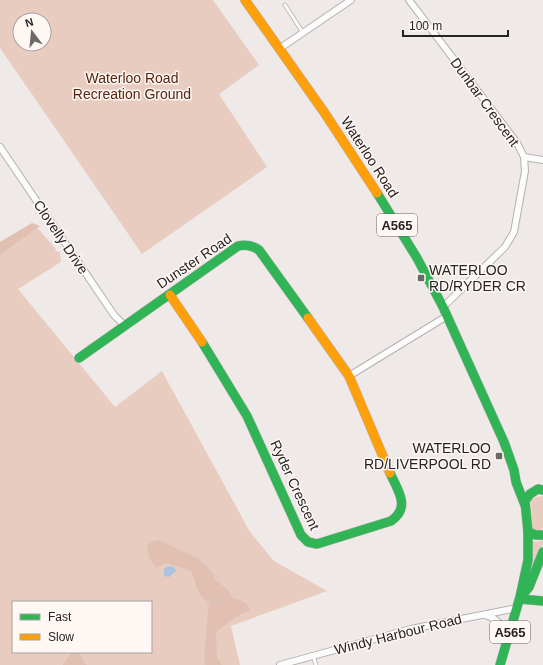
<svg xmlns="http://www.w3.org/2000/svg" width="543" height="665" font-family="Arial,sans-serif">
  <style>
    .green { fill: #e8ccc0; fill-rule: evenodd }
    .forest { fill: #e1c0b2 }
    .water { fill: #acc4e2 }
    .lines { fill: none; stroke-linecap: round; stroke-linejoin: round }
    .lane-casing { stroke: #b5b1b0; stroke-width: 4.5 }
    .street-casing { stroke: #b5b1b0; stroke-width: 8 }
    .fast-casing { stroke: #b5b1b0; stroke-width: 10 }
    .slow-casing { stroke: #b5b1b0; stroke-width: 10 }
    .path { stroke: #ccc9c9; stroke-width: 1.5; stroke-dasharray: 1 3; stroke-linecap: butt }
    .lane { stroke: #fdfcfc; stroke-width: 3 }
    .street { stroke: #fdfcfc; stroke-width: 6 }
    .fast { stroke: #30b455; stroke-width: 9 }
    .slow { stroke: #ff9f0a; stroke-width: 9 }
    .poi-dot { fill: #6d6967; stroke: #fef7f4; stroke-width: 1.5 }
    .labels { text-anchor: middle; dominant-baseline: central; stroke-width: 3; stroke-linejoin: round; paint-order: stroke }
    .shield { fill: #fef7f4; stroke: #686361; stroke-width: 1 }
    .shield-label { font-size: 13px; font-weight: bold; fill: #272322 }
    .park-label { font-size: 14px; fill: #57240b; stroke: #fef7f4 }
    .street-label { font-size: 14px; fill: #272322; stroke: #fef7f4 }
    .poi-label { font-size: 14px; fill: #272322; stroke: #fef7f4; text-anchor: start }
  </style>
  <rect width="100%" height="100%" fill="#efeae8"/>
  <g class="green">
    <path d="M0 0H213L259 65 219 94 267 167 142 254 0 48ZM20 20H44V44H20Z"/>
    <path d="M34 224 56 249 55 251 60 252 61 262 18 289 115 407 162 371 250 532 274 561 327 591 231 626 240 665H0V244ZM13 602H151V652H13Z"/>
    <path d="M543 496V528L541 530H534L532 526 531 500 536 497Z"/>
    <path d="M532 540 536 542 543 540V544L530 574Z"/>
  </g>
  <g class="forest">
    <path d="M32 223 40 226 0 255V242Z"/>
    <path d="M156 540H159L197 558 211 571 216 580 226 588 234 599C243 600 248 603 251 611 240 611 225 626 216 632L217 658 222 665H205L204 656 209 602C196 597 197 581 191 571L167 563 156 568 149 558 147 545Z"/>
    <path d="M72 652H79L84 662 87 665H63V664Z"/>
  </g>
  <path class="water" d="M170 566 174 567 176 571 169 577 164 576V570L166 567Z"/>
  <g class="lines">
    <defs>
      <g id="lane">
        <path d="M285 5 303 33"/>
        <path d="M313 656 316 665"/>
      </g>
      <g id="street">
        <path d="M409 0 517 143 524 157 525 171 514 232 505 247 443 307"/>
        <path d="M279 49 351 0"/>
        <path d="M0 147 114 315 124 325"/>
        <path d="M524 157 543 160"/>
        <path d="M349 376 447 316"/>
        <path d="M485 615C497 618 503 626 506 637"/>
        <path d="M280 665 411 629 517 608"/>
      </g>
      <g id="fast">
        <path d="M377 193 417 258 443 307 504 442 514 470 516 482 525 505"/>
        <path d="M202 342 247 416 301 535 308 542 317 544 391 521C411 507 398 491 390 473"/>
        <path d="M79 358 238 246C246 244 252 245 259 250L308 318"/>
        <path d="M528 532 536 535H543"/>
        <path d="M524 593 529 587 543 552"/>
        <path d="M520 599 543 601"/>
        <path d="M500 665 520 597 528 560V532L525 501 530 494 538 489 543 490"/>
      </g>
      <g id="slow">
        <path d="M245 0 324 112 377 193"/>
        <path d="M170 295 202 342"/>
        <path d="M308 318 349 376 390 473"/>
      </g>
    </defs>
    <use href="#lane" class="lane-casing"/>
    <use href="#street" class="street-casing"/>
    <use href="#fast" class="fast-casing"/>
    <use href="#slow" class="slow-casing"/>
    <g class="path">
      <path d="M35 91 153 10 146 0"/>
      <path d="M0 486 10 495"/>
      <path d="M143 519 159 537 199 557 214 574 229 586 236 595 204 605"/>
    </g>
    <use href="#lane" class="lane"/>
    <use href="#street" class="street"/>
    <use href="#fast" class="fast"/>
    <use href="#slow" class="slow"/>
  </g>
  <g class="poi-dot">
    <rect x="417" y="274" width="8" height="8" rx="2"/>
    <rect x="495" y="452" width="8" height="8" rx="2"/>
  </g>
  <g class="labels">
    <g class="shield">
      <rect x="377" y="214" width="40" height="22" rx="3"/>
      <rect x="490" y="621" width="40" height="22" rx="3"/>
    </g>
    <g class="shield-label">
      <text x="397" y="225">A565</text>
      <text x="510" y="632">A565</text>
    </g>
    <g class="park-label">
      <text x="132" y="78">Waterloo Road<tspan x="132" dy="16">Recreation Ground</tspan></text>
    </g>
    <g class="street-label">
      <text transform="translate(485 102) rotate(54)">Dunbar Crescent</text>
      <text transform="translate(370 157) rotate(57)">Waterloo Road</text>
      <text transform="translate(61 237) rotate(56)">Clovelly Drive</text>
      <text transform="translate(194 261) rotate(-34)">Dunster Road</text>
      <text transform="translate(295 485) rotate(65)">Ryder Crescent</text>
      <text transform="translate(398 634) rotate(-14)">Windy Harbour Road</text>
    </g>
    <g class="poi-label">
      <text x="429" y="270">WATERLOO<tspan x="429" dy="16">RD/RYDER CR</tspan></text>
      <text x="491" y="448" text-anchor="end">WATERLOO<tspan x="491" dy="16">RD/LIVERPOOL RD</tspan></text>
    </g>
  </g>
  <rect x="12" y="601" width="140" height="52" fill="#fef7f4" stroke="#a8a2a0"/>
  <rect x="20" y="614" width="20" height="6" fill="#30b455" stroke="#a8a2a0"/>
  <text x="48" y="621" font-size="12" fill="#272322">Fast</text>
  <rect x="20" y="634" width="20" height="6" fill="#ff9f0a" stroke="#a8a2a0"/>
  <text x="48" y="641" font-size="12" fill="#272322">Slow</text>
  <g transform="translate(32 32) rotate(344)"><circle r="19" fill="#fef7f4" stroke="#a8a2a0"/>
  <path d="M0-3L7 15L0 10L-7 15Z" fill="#6d6967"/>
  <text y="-6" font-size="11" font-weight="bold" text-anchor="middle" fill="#272322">N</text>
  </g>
  <path d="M403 30v6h105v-6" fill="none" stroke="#272322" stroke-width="2"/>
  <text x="409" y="30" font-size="12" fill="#272322" stroke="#fef7f4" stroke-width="3" paint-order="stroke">100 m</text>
</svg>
